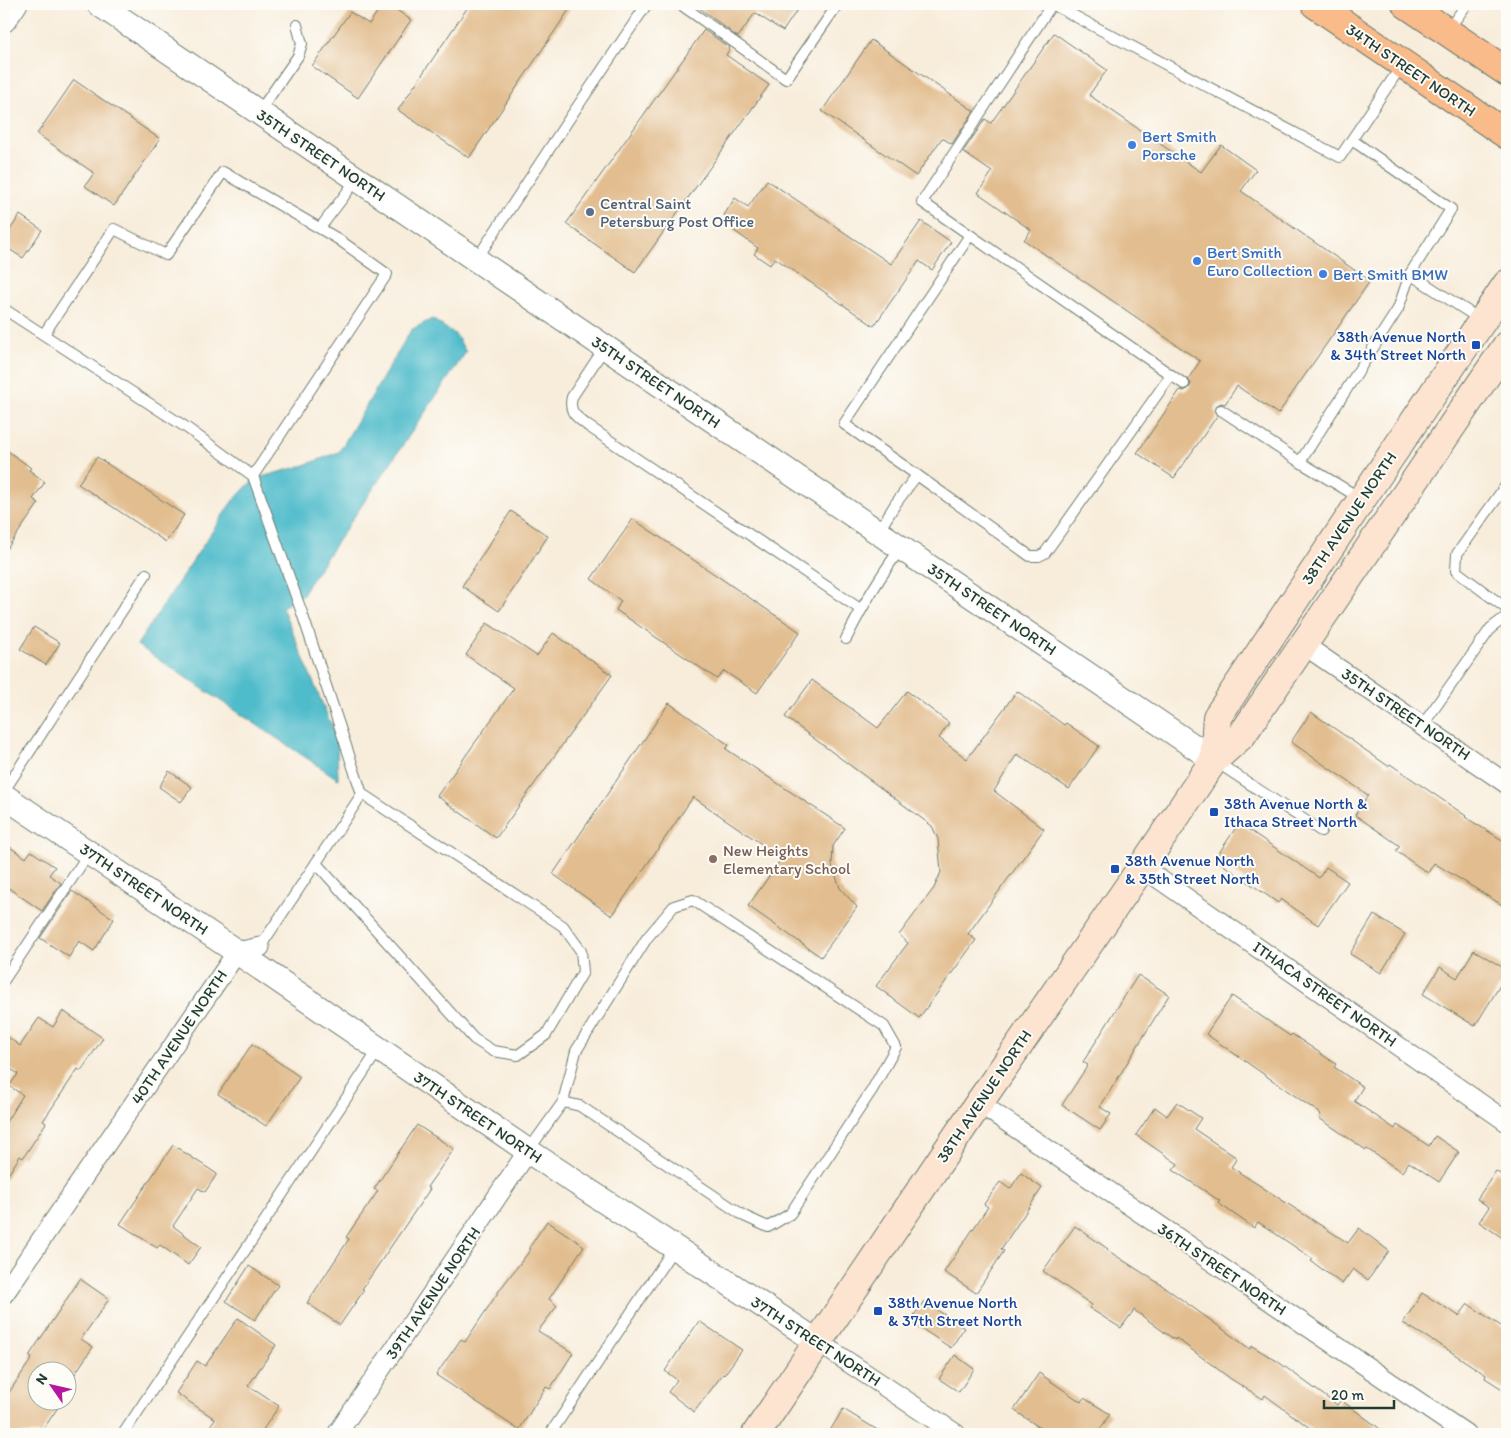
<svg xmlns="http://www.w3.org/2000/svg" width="1511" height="1438" font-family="Itim,sans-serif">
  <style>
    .water { fill: #50bccb; stroke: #387c80 }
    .building { fill: #e2bd8f }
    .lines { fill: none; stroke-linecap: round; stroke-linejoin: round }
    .service-casing { stroke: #6b7b6e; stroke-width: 12 }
    .minor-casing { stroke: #6b7b6e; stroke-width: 21 }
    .tertiary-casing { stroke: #6b7b6e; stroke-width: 26 }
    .secondary-casing { stroke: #6b7b6e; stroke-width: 30 }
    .trunk-casing { stroke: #6b7b6e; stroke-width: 30 }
    .service { stroke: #fff; stroke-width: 10 }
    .minor { stroke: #fff; stroke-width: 19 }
    .tertiary { stroke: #fff; stroke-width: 24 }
    .secondary { stroke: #fde4d1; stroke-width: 28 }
    .trunk { stroke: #fabb8b; stroke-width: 28 }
    .shop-dot { fill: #3f7fe0; stroke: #fdfcf7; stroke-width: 2 }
    .service-dot { fill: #5c6f8a; stroke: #fdfcf7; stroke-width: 2 }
    .transit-dot { fill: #1a4fb4; stroke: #fdfcf7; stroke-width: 2 }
    .education-dot { fill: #8d6e63; stroke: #fdfcf7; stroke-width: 2 }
    .labels { text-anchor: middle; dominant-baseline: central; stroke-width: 4; stroke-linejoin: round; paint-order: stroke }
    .street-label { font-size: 16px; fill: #1f3d34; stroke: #fdfcf7 }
    .shop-label { font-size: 16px; fill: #366cbe; stroke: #fdfcf7; text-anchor: start }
    .service-label { font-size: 16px; fill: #4e5e75; stroke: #fdfcf7; text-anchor: start }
    .transit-label { font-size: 16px; fill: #164399; stroke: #fdfcf7; text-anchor: start }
    .education-label { font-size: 16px; fill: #785e54; stroke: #fdfcf7; text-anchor: start }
  </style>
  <rect width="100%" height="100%" fill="#fdfcf7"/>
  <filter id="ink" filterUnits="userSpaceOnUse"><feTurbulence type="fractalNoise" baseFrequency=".02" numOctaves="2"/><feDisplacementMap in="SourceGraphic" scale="10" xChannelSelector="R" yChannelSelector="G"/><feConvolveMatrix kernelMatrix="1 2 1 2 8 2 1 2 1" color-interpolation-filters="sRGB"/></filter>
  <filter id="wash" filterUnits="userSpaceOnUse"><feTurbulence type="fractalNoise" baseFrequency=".0096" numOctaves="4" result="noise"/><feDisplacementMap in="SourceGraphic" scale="20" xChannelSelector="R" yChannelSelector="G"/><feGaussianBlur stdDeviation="1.12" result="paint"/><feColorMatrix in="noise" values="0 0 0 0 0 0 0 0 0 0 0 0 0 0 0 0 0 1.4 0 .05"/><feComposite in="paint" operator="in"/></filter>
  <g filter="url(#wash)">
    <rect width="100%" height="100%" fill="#f8eddb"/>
    <path class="water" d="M432 319 456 335 466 352 305 589 304 594 282 607 337 739 338 779 137 645 231 503 254 479 305 465 339 452 411 330Z"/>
    <g id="blocks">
      <g class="building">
        <path d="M383 4H388L411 20 358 98 312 66 350 12 369 24Z"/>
        <path d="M470 4H573L469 158 398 110Z"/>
        <path d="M694 4H801L783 31 755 13 738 37Z"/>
        <path d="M704 30 730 48 726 55 769 85 635 272 566 224Z"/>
        <path d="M1054 33 1107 70 1089 95 1201 172 1221 145 1256 170 1241 191 1370 281 1278 414 1237 386 1225 404 1221 403 1216 406 1214 410 1217 416 1174 478 1137 453 1180 390 1184 391 1189 388 1191 384 1188 379 1200 361 1024 240 1031 230 978 193 992 172 963 152 985 119 991 123Z"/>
        <path d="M871 40 974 111 952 144 942 138 916 176 822 111Z"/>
        <path d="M74 80 160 139 114 206 85 186 94 173 37 134Z"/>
        <path d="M767 180 891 264 921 221 951 242 932 270 919 261 874 326 775 258 770 265 754 254 758 248 733 230 737 224 724 215 735 198 748 207Z"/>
        <path d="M20 215 42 230 23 258 4 246V239Z"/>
        <path d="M4 448 31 468 29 470 45 482 33 499 39 503 4 553Z"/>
        <path d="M97 457 184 515 166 542 78 484Z"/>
        <path d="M511 511 548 536 499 611 462 586Z"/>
        <path d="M633 519 800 632 757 693 724 671 717 679 616 610 621 601 591 579Z"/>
        <path d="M487 623 537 656 553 633 612 675 496 838 437 796 514 688 466 655Z"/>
        <path d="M34 627 60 643 46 665 20 649Z"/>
        <path d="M812 680 878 728 907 691 949 723 939 738 967 759 1017 691 1064 725 1066 723 1099 746 1069 789 1017 754 994 791 1044 829 968 934 976 940 919 1018 876 986 908 943 899 935 934 888 941 872 938 839 932 826 785 717Z"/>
        <path d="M669 703 729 745 726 749 845 828 833 846 832 865 840 888 857 907 821 957 748 906 782 858 693 797 612 916 553 874Z"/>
        <path d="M1311 712 1388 766 1390 764 1466 816 1465 817 1507 843V908L1434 863 1428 873 1396 851 1400 846 1355 815 1368 795 1291 742Z"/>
        <path d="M169 771 192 787 181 802 159 787Z"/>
        <path d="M1239 823 1319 878 1326 867 1348 882 1318 925 1281 899 1278 903 1215 859Z"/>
        <path d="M4 843 26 858 31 851 55 867 49 875 61 883 42 911 4 885Z"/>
        <path d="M72 891 114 919 94 951 79 941 69 957 40 938Z"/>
        <path d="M1374 915 1405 934 1381 973 1350 954Z"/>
        <path d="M1474 950 1507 970V974L1475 1026 1423 994 1440 967 1457 978Z"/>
        <path d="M1138 975 1169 995 1100 1107 1111 1114 1100 1130 1062 1105 1088 1065 1083 1062Z"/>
        <path d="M1232 996 1290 1036 1292 1034 1336 1064 1334 1067 1363 1087 1354 1101 1395 1129 1397 1125 1429 1146 1435 1136 1459 1152 1439 1182 1409 1162 1402 1172 1367 1149 1366 1150 1319 1118 1321 1114 1206 1034Z"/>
        <path d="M63 1011 103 1038 81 1071 78 1069 43 1121 46 1123 23 1158 20 1156 4 1181V1125L23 1095 9 1086 18 1074 4 1064V1034L20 1046 39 1018 53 1027Z"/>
        <path d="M252 1044 300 1077 266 1126 218 1094Z"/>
        <path d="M1177 1102 1201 1118 1194 1129 1237 1158 1231 1167 1348 1243 1359 1228 1389 1251 1368 1280 1353 1269 1342 1284 1311 1261 1313 1259 1258 1222 1254 1228 1218 1203 1220 1201 1173 1170 1178 1164 1136 1135 1155 1107 1167 1116Z"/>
        <path d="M417 1125 454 1149 427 1187 430 1189 362 1289 364 1290 340 1325 307 1303 349 1239 346 1237 378 1191 374 1189Z"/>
        <path d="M173 1145 217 1174 205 1192 198 1188 173 1226 201 1247 188 1265 160 1245 157 1248 120 1224Z"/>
        <path d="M1496 1171 1507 1179V1241L1479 1222 1489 1207 1477 1199Z"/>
        <path d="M1021 1173 1042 1188 1001 1249 1004 1251 976 1293 944 1272 988 1207 984 1204 1000 1182 1010 1189Z"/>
        <path d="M547 1221 584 1246 549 1299 557 1306 538 1331 573 1353 550 1389 546 1387 519 1430 436 1375 461 1339 465 1342 501 1288 531 1249 529 1248Z"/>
        <path d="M1075 1226 1108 1249 1107 1250 1163 1286 1206 1317 1250 1349 1252 1346 1277 1361 1337 1405 1341 1400 1387 1434H1318L1265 1395 1263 1399 1231 1379 1176 1338 1175 1340 1134 1310 1121 1328 1089 1308 1092 1305 1043 1271Z"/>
        <path d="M249 1266 278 1285 255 1320 226 1301Z"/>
        <path d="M80 1279 109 1299 81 1339 93 1347 68 1384V1370H38V1400H63L40 1434H4V1400L32 1358 29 1356Z"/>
        <path d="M1422 1293 1459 1316 1468 1304 1507 1330V1392L1485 1378 1486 1375 1433 1340V1341L1403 1323Z"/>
        <path d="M924 1301 964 1328 951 1348 910 1321Z"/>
        <path d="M238 1318 276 1345 248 1386 279 1406 260 1434H204L215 1419 176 1393 197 1361 205 1366Z"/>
        <path d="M699 1321 742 1350 724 1375 723 1374 694 1412 668 1392 677 1380 665 1371Z"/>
        <path d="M955 1355 974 1369 959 1392 939 1379Z"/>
        <path d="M1039 1373 1081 1402 1084 1398 1110 1414 1097 1434H1049L1014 1410Z"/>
        <path d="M843 1409 884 1434H828Z"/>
      </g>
    </g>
  </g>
  <g filter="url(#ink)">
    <use href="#blocks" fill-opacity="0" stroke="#6b7b6e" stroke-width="1"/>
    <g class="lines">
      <defs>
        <g id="service">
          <path d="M680 4 786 79 838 4"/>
          <path d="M1447 31 1467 4"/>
          <path d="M259 112 298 56 302 44 297 25"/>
          <path d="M1352 140 1451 209 1410 274 1398 309 1300 462 1360 498"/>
          <path d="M320 228 357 179"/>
          <path d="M970 235 1184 384"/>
          <path d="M476 260 571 116 647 4"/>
          <path d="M1410 274 1481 320"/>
          <path d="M4 309 187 428 253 476 302 613 362 794 563 926 581 951 583 972 546 1035 518 1055 493 1051 474 1039 316 863"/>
          <path d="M44 334 114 229 166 255 223 172 338 239 387 274 253 476"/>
          <path d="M605 347 572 397C568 413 577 417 588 426L860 609"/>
          <path d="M1221 410 1300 462"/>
          <path d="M917 475 1030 556H1039L1045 553 1171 375"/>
          <path d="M1507 484 1457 554 1456 571 1507 609"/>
          <path d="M878 532 896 503 917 475 844 424 970 235 922 202 1052 4 1340 157 1402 65"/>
          <path d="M846 639C862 607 879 577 901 548"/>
          <path d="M1422 726 1491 628 1507 616"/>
          <path d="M1215 761 1321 831"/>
          <path d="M4 791 146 574"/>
          <path d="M260 947 362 794"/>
          <path d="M4 980 89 853"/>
          <path d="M528 1151 563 1102 576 1051 647 938 674 906 693 900 884 1026 896 1047 872 1090 790 1214 768 1227 744 1216 580 1106 563 1102"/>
          <path d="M123 1434 379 1049"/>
          <path d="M550 1434 674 1248"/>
        </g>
        <g id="minor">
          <path d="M1304 645 1507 784"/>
          <path d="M1142 867 1507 1122"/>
          <path d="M979 1103 1466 1434"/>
          <path d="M4 1294 237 952 260 947"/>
          <path d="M818 1342 956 1434"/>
          <path d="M337 1434 528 1151"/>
        </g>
        <g id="tertiary">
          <path d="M99 4 1214 760"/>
          <path d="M4 20 15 4"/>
          <path d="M4 796 237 952 528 1151 818 1342"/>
        </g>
        <g id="secondary">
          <path d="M1214 760 1217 717 1362 499 1507 284"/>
          <path d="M756 1434 979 1103 1142 867 1214 760 1242 735 1507 345"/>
        </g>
        <g id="trunk">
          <path d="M1315 4 1507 135"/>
          <path d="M1406 4 1507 72"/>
        </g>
      </defs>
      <use href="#service" class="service-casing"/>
      <use href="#minor" class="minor-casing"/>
      <use href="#tertiary" class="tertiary-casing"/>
      <use href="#secondary" class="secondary-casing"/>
      <use href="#trunk" class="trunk-casing"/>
      <use href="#service" class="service"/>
      <use href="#minor" class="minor"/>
      <use href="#tertiary" class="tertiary"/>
      <use href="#secondary" class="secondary"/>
      <use href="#trunk" class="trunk"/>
    </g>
  </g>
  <g class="shop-dot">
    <circle cx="1132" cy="145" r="5"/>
    <circle cx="1197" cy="261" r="5"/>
    <circle cx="1323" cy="274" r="5"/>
  </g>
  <circle class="service-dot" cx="590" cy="212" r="5"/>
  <g class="transit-dot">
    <rect x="1471" y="340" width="10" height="10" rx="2.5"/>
    <rect x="1209" y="807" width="10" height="10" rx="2.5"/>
    <rect x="1110" y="864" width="10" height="10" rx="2.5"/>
    <rect x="873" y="1306" width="10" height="10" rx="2.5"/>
  </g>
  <circle class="education-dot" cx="713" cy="859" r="5"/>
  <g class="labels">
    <g class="street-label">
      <text transform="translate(1411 70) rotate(34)">34TH STREET NORTH</text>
      <text transform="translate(321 155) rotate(34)">35TH STREET NORTH</text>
      <text transform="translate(656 382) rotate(34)">35TH STREET NORTH</text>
      <text transform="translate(1349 518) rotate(-56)">38TH AVENUE NORTH</text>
      <text transform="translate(992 609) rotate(34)">35TH STREET NORTH</text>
      <text transform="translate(1406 714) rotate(34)">35TH STREET NORTH</text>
      <text transform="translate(144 889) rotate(34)">37TH STREET NORTH</text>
      <text transform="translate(1325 994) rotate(35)">ITHACA STREET NORTH</text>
      <text transform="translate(179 1037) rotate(-56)">40TH AVENUE NORTH</text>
      <text transform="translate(984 1096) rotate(-56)">38TH AVENUE NORTH</text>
      <text transform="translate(478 1117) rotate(34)">37TH STREET NORTH</text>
      <text transform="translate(1222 1269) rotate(34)">36TH STREET NORTH</text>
      <text transform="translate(433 1293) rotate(-56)">39TH AVENUE NORTH</text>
      <text transform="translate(816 1341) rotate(33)">37TH STREET NORTH</text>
    </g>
    <g class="shop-label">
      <text x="1142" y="136">Bert Smith<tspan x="1142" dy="18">Porsche</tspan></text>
      <text x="1207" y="252">Bert Smith<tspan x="1207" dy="18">Euro Collection</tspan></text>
      <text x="1333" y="274">Bert Smith BMW</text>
    </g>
    <g class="service-label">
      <text x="600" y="203">Central Saint<tspan x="600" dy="18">Petersburg Post Office</tspan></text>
    </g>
    <g class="transit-label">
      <text x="1466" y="336" text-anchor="end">38th Avenue North<tspan x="1466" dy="18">&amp; 34th Street North</tspan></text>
      <text x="1224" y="803">38th Avenue North &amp;<tspan x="1224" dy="18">Ithaca Street North</tspan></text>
      <text x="1125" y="860">38th Avenue North<tspan x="1125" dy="18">&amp; 35th Street North</tspan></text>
      <text x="888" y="1302">38th Avenue North<tspan x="888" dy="18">&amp; 37th Street North</tspan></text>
    </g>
    <g class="education-label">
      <text x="723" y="850">New Heights<tspan x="723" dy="18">Elementary School</tspan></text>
    </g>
  </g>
  <rect width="1511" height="1438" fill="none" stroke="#fdfcf7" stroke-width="20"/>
  <g transform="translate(52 1386) rotate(304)"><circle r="24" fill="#fdfcf7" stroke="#a4b0a9"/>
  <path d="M0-4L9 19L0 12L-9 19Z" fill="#b5179e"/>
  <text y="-8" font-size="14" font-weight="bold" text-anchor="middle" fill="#1f3d34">N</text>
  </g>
  <path d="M1324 1400v8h70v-8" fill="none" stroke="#1f3d34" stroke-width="2.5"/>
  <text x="1331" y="1400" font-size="15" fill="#1f3d34" stroke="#fdfcf7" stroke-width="4" paint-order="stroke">20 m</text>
</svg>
